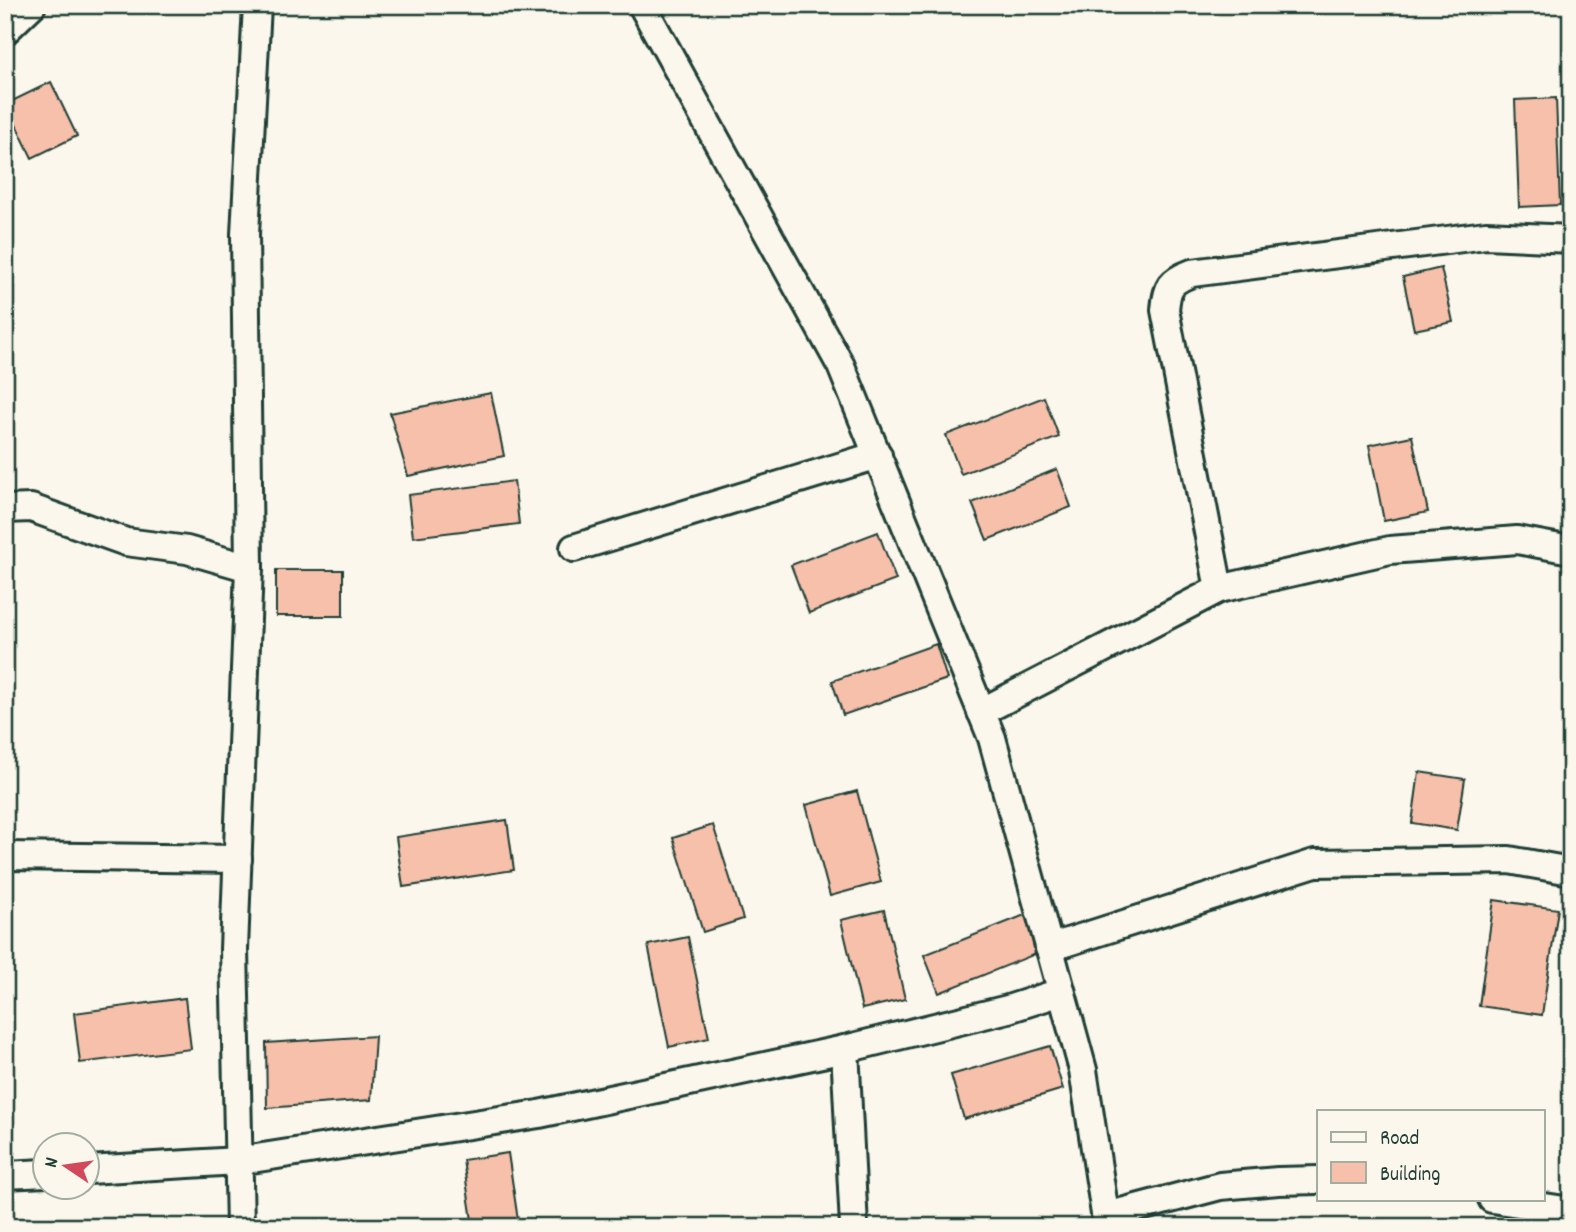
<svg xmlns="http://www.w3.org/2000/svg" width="1576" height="1232" font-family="Dekko,sans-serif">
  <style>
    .building { fill: #f7c0aa; stroke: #1f3d34; stroke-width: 2 }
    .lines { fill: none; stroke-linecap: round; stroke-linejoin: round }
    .minor-casing { stroke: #1f3d34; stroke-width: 32 }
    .minor { stroke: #fbf7ec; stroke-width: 26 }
  </style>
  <rect width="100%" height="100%" fill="#fbf7ec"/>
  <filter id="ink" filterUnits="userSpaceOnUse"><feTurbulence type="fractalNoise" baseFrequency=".0143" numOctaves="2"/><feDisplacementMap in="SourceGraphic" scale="14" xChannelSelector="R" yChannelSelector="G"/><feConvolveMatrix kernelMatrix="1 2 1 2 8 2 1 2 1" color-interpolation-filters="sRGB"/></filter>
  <g filter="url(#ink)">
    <g class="building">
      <path d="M51 82 77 136 32 158 6 104Z"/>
      <path d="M1556 98 1560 205 1519 207 1515 100Z"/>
      <path d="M1441 268 1453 322 1414 330 1403 277Z"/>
      <path d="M491 393 504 456 408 476 390 413Z"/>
      <path d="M1044 397 1059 437 961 474 946 435Z"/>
      <path d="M1412 436 1428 512 1384 521 1369 445Z"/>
      <path d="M1057 469 1071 507 987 540 972 503Z"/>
      <path d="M514 481 519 524 413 537 408 495Z"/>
      <path d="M878 532 896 580 809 613 791 565Z"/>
      <rect x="276" y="570" width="67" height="46"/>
      <path d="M936 644 947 679 843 715 832 681Z"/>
      <path d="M1419 772 1465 779 1457 830 1412 823Z"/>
      <path d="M857 791 881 882 830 896 806 805Z"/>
      <path d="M507 820 514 870 403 887 396 837Z"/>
      <path d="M713 825 743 919 703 932 673 838Z"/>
      <path d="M1494 900 1558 909 1542 1015 1479 1006Z"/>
      <path d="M1040 909 1055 946 939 993 924 955Z"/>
      <path d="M884 910 905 999 862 1009 841 920Z"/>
      <path d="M688 937 709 1038 669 1047 648 945Z"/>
      <path d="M185 998 191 1049 80 1063 74 1013Z"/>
      <path d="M375 1036 371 1100 267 1108 266 1043Z"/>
      <path d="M1050 1046 1063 1089 964 1119 951 1075Z"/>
      <path d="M508 1153 519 1227H473L463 1160Z"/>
    </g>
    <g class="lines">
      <defs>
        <g id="minor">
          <path d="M642 5 841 366 992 738 1083 1070 1107 1227"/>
          <path d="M5 31 32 5"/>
          <path d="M5 509 31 508 126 542 187 550 249 568"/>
          <path d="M574 548 878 455"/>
          <path d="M1219 589 1165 310C1167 287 1170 281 1192 273L1486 235 1571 239"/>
          <path d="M981 712 1219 589 1390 550 1517 540 1571 550"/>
          <path d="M5 856 238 859"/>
          <path d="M1049 948 1315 863 1509 860 1571 871"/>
          <path d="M845 1049 854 1227"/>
          <path d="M88 1170 238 1161 539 1114 845 1049 1008 1009 1061 992"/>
          <path d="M5 1175 46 1173"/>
          <path d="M1492 1199 1571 1211"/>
          <path d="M1106 1216 1220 1186 1278 1181 1319 1180"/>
          <path d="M240 1227 234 949 249 568 245 234 257 5"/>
        </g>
      </defs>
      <use href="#minor" class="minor-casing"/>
      <use href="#minor" class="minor"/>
    </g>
  </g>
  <rect width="1576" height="1232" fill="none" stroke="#fbf7ec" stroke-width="28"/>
  <rect x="14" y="14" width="1548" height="1204" fill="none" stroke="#1f3d34" stroke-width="2.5" filter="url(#ink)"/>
  <rect x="1317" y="1110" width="228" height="91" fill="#fbf7ec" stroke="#a3ada2" stroke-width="2"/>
  <rect x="1331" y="1132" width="35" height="10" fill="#fbf7ec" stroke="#a3ada2" stroke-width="2"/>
  <text x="1380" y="1144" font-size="21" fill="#1f3d34">Road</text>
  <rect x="1331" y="1162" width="35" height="21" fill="#f7c0aa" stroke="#a3ada2" stroke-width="2"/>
  <text x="1380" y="1180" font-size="21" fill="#1f3d34">Building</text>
  <g transform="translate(66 1166) rotate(283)"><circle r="33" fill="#fbf7ec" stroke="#a3ada2" stroke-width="2"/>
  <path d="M0-5L12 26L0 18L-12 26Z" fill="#d1495b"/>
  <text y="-10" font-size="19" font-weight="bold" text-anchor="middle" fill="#1f3d34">N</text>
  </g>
</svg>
